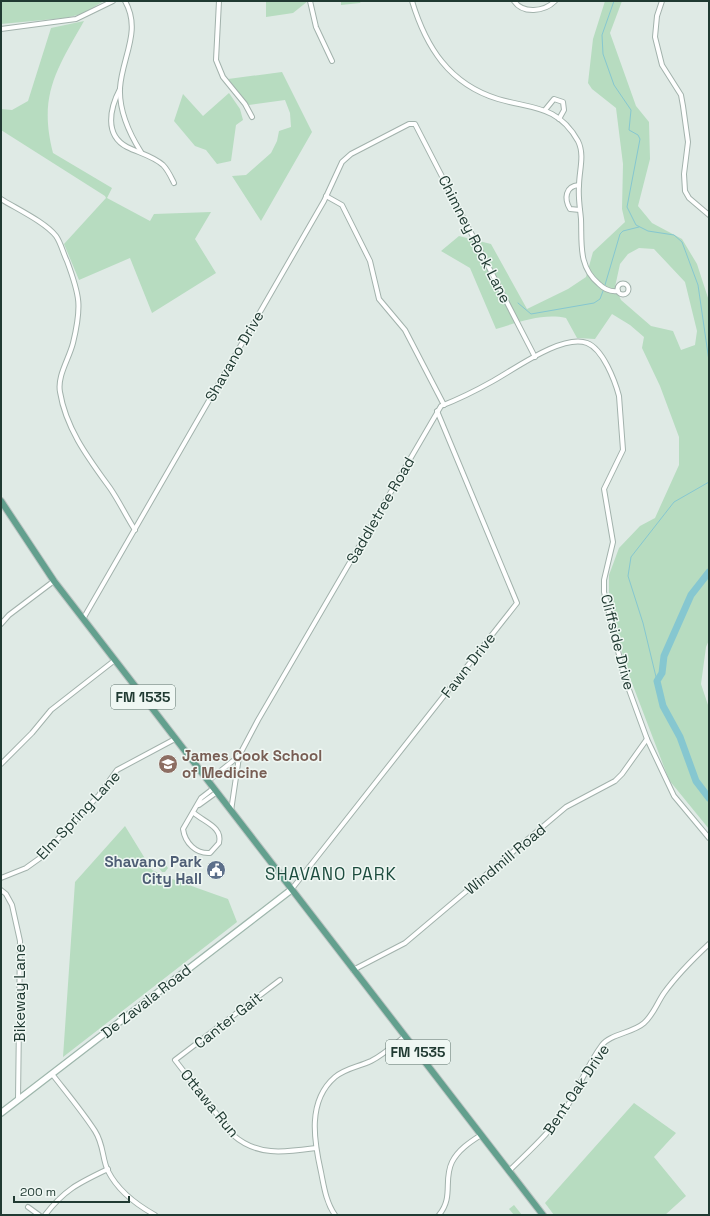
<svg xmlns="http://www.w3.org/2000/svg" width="710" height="1216" font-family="'Space Grotesk',sans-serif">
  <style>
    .green { fill: #b7dcc0; fill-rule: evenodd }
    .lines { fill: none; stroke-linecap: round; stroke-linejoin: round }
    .stream { stroke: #86c7d0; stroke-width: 1 }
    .river { stroke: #86c7d0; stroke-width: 7 }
    .street-casing { stroke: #a2b2ac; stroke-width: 6 }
    .secondary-casing { stroke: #9eb6ac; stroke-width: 8 }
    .primary-casing { stroke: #bcc4c2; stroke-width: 8 }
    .street { stroke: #fff; stroke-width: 4 }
    .secondary { stroke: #fff; stroke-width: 5.5 }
    .primary { stroke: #63a08e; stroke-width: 6 }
    .labels { text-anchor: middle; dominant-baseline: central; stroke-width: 3; stroke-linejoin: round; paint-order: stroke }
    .shield { fill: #eff7f3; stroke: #5e736c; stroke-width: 1 }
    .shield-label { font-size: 14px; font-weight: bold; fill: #203a32 }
    .street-label { font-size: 15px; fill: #203a32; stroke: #eff7f3 }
    .education-label { font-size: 15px; font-weight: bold; fill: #785e54; stroke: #eff7f3; text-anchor: start }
    .service-label { font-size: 15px; font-weight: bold; fill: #4e5e75; stroke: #eff7f3; text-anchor: end }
    .quarter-label { font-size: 17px; letter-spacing: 1px; fill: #1c4c3e; stroke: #eff7f3 }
  </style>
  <rect width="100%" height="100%" fill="#dfeae5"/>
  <g class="green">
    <path d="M1 1H104L82 14 65 18 1 24Z"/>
    <path d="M266 1H308L293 13 266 17Z"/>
    <path d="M341 1H361L360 3 341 5Z"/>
    <path d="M605 1H622L610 33 636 106 649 122 650 159 638 206 652 223 682 239 697 264 709 301V640L706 647 701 684 709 708V829L669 780 627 670 617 634 609 597V575L619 548 640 526 655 518 679 465V437L660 386 642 348 644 337 630 325 612 314 595 339 577 338 566 318C543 313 519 322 496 329L470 268 441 251 459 236 491 244 527 309 568 289 586 277 593 252 625 222 622 209 623 164 616 108 592 89 588 83 593 39ZM639 248 654 249 685 282 697 331 695 345 681 350 673 331 651 326 621 300 615 287 620 264 628 254Z"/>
    <path d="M84 21C57 69 38 95 53 153L112 188 107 198 150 221 154 214 211 212 195 239 216 273 152 313 130 258 79 280 64 244 106 198 105 196 1 130V109L12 110 28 101 51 28Z"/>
    <path d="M282 72 312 132 261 221 232 176 246 175 271 153 277 141 279 131 291 127 290 113 285 100 249 105 228 79Z"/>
    <path d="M229 93 240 109 243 120 236 125 231 161 217 164 206 150 195 146 174 121 183 94 203 116Z"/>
    <path d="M125 826 152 870 172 879 228 899 237 922 63 1057 75 882Z"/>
    <path d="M160 864H165L168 868 165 872H162L158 867Z"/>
    <path d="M634 1103 676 1133 654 1157 686 1196 665 1215H554L545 1203Z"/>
    <path d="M514 1205 522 1215H514L509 1209Z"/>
  </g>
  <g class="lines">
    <g class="stream">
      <path d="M614 1 602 35 603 54 614 85 631 110 629 130 638 135 640 139 627 207 636 225 648 231 674 235 682 242 698 285 709 361"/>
      <path d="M605 285 620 234 623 231 639 227"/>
      <path d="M518 303 531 314 594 303 600 299 603 291"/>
      <path d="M657 681 643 623 628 576 631 557 674 502 709 482"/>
    </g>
    <path class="river" d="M709 572 691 595 664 656 662 673 657 681 663 706 680 737 696 781 709 798"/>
    <defs>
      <g id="street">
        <path d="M125 1C142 31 122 57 120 88 119 111 129 133 141 152"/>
        <path d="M219 1 216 60 223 77 245 104 252 117"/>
        <path d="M310 1 316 27 332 61"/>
        <path d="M412 1C426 47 449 84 498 99 532 109 558 105 578 141 585 155 579 171 579 186 578 197 580 208 581 219 582 243 578 267 599 284 604 289 611 292 618 291"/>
        <path d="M514 1C523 14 544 12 555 1"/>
        <path d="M662 1 657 16 655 37 662 65 681 95 683 106 688 142 684 174 685 191 689 198 709 215"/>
        <path d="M1 29 76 19 113 1"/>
        <path d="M120 89C110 108 104 135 127 147 139 153 153 156 163 165 168 170 171 177 174 183"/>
        <path d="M545 110 554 99 563 102 564 110 559 119"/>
        <path d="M579 185C565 186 564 199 570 209L580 210"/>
        <path d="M326 196 342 205 370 261 379 299 405 330 444 405"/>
        <path d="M1 199C17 209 45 222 56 236 61 243 63 253 67 261 80 296 82 306 73 343 69 359 57 376 60 392 66 429 89 459 110 488 119 501 126 516 135 530"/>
        <circle cx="623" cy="289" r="5.5"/>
        <path d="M83 619 324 201 342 162 351 154 409 124H415L535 357"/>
        <path d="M1 624 9 615 54 581"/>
        <path d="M1 764 32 733 51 710 115 660"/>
        <path d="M208 781 239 756 258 720 441 406C459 399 477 390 493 381 515 369 562 334 587 343 603 349 615 381 619 396L623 450 604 489 613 542 604 580V592L624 676 647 739 674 796 709 838"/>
        <path d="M199 805 217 792"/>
        <path d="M231 811 239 757"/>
        <path d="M194 813C204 822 223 827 219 843L210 853C196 854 185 843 183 829L201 798 214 788"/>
        <path d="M1 878 26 868 40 858 99 795 117 770 175 739"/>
        <path d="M1 890 6 894 12 905 20 941 18 1100"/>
        <path d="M291 890 517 603 437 411"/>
        <path d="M353 970 405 943 566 807 615 781 622 774 647 739"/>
        <path d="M280 980 175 1060 233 1135C258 1157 286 1152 316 1148"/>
        <path d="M52 1074C66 1092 82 1111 95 1131 104 1145 102 1159 108 1171 118 1191 137 1205 155 1215"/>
        <path d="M509 1171C529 1151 551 1132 566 1108 579 1088 587 1065 602 1045 610 1034 633 1033 644 1023 654 1014 657 1003 664 993 677 975 693 959 709 944"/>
        <path d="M28 1207 39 1215"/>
        <path d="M45 1215C65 1189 79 1183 108 1169"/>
        <path d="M335 1215C326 1202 324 1187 321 1172 314 1141 307 1101 335 1077 346 1068 358 1067 371 1061 383 1055 394 1045 405 1036"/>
        <path d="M439 1215C454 1197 443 1180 452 1162 458 1150 470 1142 481 1135"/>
      </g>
      <path id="secondary" d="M1 1113 291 890"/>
      <path id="primary" d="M1 501 54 581 543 1215"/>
    </defs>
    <use href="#street" class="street-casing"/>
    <use href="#secondary" class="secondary-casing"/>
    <use href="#primary" class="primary-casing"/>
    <use href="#street" class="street"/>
    <use href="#secondary" class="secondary"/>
    <use href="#primary" class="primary"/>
  </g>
  <defs>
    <symbol id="school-disc" viewBox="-11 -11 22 22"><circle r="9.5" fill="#8d6e63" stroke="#eff7f3"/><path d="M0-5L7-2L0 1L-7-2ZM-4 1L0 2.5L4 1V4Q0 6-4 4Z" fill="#fff"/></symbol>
    <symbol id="civic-disc" viewBox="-11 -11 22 22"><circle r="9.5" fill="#5c6f8a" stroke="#eff7f3"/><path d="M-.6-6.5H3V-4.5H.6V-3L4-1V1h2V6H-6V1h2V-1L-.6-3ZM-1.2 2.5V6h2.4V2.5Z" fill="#fff"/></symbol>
  </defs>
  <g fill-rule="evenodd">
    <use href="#school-disc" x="157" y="753" width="22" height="22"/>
    <use href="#civic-disc" x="205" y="859" width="22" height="22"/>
  </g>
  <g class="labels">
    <g class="shield">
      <rect x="111" y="685" width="64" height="24" rx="3"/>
      <rect x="386" y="1040" width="64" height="24" rx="3"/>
    </g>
    <g class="shield-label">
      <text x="143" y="697">FM 1535</text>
      <text x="418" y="1052">FM 1535</text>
    </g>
    <g class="street-label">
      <text transform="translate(475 239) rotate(63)">Chimney Rock Lane</text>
      <text transform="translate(234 356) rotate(-60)">Shavano Drive</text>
      <text transform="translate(380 510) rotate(-60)">Saddletree Road</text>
      <text transform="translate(618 642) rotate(76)">Cliffside Drive</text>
      <text transform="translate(468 665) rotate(-52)">Fawn Drive</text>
      <text transform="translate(78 815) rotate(-47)">Elm Spring Lane</text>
      <text transform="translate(505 859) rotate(-40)">Windmill Road</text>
      <text transform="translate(19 993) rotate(-90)">Bikeway Lane</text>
      <text transform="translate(146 1001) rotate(-38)">De Zavala Road</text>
      <text transform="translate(228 1020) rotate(-38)">Canter Gait</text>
      <text transform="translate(576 1089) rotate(-56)">Bent Oak Drive</text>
      <text transform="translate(210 1103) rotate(51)">Ottawa Run</text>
    </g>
    <g class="education-label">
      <text x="182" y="755">James Cook School<tspan x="182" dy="17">of Medicine</tspan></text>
    </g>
    <g class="service-label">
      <text x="202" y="861">Shavano Park<tspan x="202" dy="17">City Hall</tspan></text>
    </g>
    <g class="quarter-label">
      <text x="331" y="874">SHAVANO PARK</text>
    </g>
  </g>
  <rect width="710" height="1216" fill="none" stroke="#203a32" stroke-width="4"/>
  <path d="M14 1196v6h115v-6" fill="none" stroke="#203a32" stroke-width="2"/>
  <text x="20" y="1196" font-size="12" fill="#203a32" stroke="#eff7f3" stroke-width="3" paint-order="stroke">200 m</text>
</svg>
